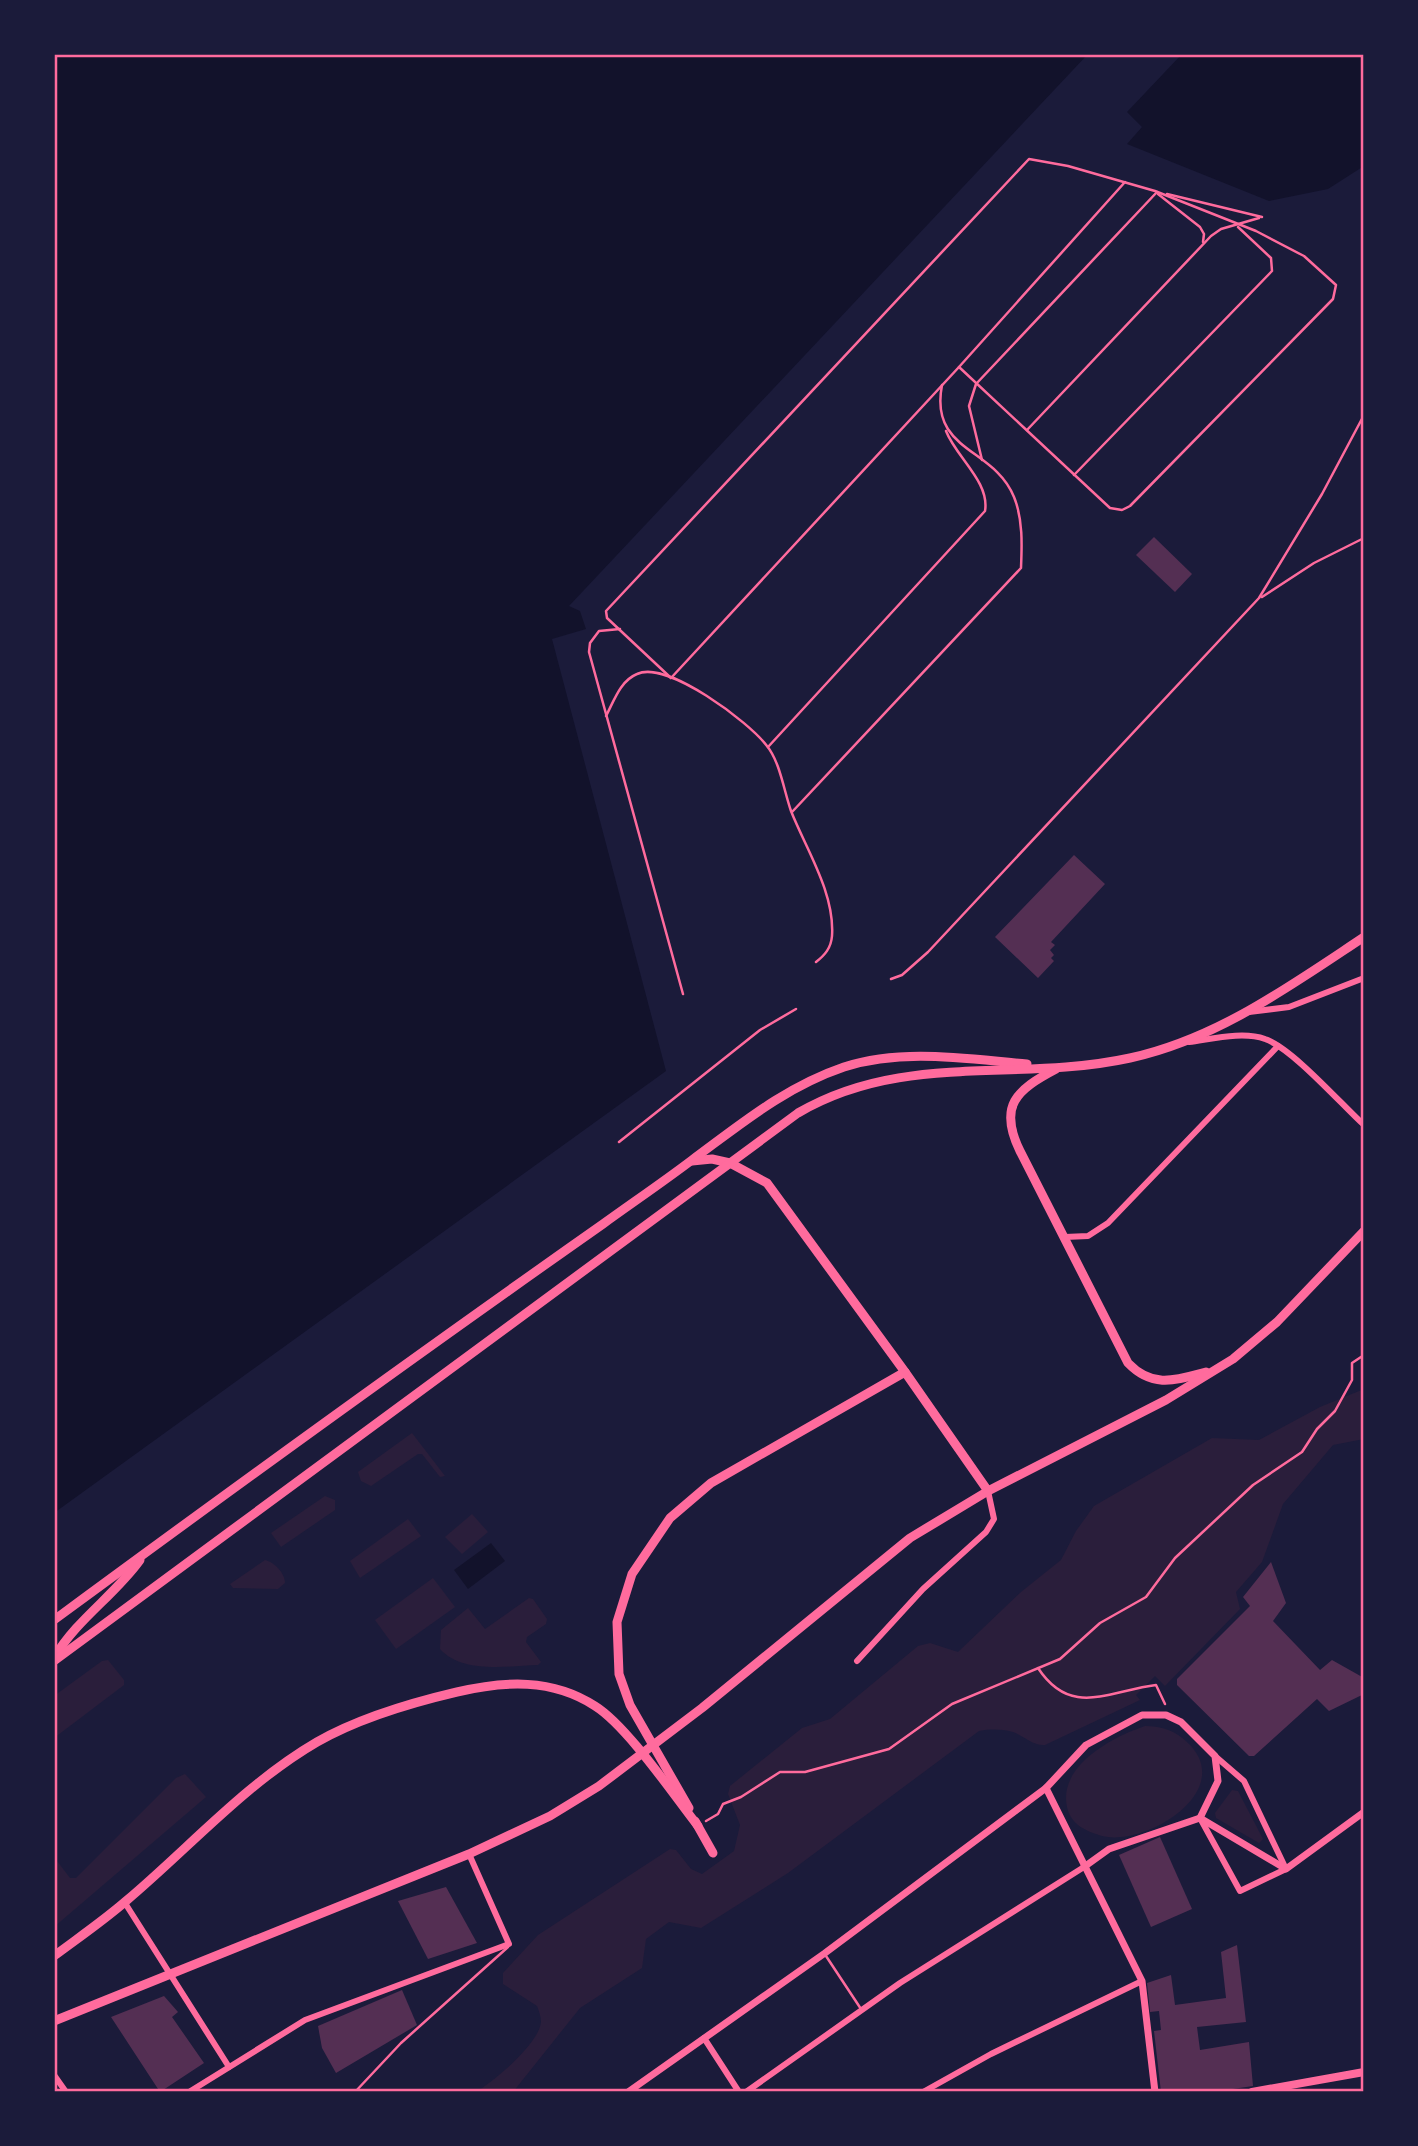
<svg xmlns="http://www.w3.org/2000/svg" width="1418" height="2146" font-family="'Exo 2',sans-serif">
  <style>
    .green { fill: #2a1e3b }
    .water { fill: #12122b }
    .building { fill: #542f53 }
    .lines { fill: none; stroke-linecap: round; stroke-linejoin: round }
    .path { stroke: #ff6b9d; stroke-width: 2.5 }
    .service { stroke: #ff6b9d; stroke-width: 2.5 }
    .minor { stroke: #ff6b9d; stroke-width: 6 }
    .tertiary { stroke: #ff6b9d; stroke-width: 7 }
    .secondary { stroke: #ff6b9d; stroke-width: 8 }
    .primary { stroke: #ff6b9d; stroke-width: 9 }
    .neatline { fill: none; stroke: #ff6b9d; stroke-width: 2.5 }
  </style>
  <rect width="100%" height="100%" fill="#1b1b3a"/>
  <g class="green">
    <path d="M1364 1389V1439L1333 1445 1283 1504 1262 1562 1236 1592 1240 1609 1165 1686 1155 1676 1136 1695 1140 1700 1045 1745C1033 1746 1024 1736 1013 1732 1001 1729 991 1729 979 1731L788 1873 701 1928 669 1922 646 1939 642 1968 580 2008 513 2092H476C494 2081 539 2044 541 2022 541 2017 539 2011 537 2006L503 1984V1973L538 1935 670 1849 676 1850 691 1869 702 1874 734 1851 740 1825 728 1794 730 1786 802 1728 830 1719 918 1646 930 1643 958 1652 1021 1592 1061 1560 1076 1531 1094 1506 1212 1438 1259 1440 1320 1407Z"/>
    <path d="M412 1433 445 1476 440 1477 422 1454H418L371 1486 361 1481 358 1472Z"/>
    <path d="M325 1496 335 1500V1510L281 1547 271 1533Z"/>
    <path d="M472 1514 488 1532 462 1554 445 1537Z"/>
    <path d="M408 1519 421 1536 360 1578 350 1561Z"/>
    <path d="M265 1560C274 1562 285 1573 285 1583L278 1589 233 1588 230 1584Z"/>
    <path d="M433 1578 455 1607 396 1649 375 1620Z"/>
    <path d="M529 1598 533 1599 547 1619 546 1624 527 1637 526 1642 541 1662 538 1665C507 1666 463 1674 440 1649L441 1630 468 1608 485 1629Z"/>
    <path d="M108 1660 124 1680V1685L54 1738V1696L102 1661Z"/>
    <path d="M1145 1726C1162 1726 1176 1731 1188 1743 1237 1790 1147 1847 1102 1836 1086 1831 1071 1825 1067 1807 1058 1766 1112 1737 1145 1726Z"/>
    <path d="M185 1774 206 1797 54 1927V1857L70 1878H76L176 1778Z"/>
    <path d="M1232 1790 1238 1791 1263 1839 1259 1843 1216 1818 1215 1813Z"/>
  </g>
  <g class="water">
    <path d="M54 54H1088L569 606 580 611 586 629 552 639 666 1071 54 1513Z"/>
    <path d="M1182 54H1364V166L1328 189 1269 201 1127 144 1142 127 1127 112Z"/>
    <path d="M491 1543 505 1561 468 1589 454 1570Z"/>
  </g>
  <g class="building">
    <path d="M1154 537 1192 574 1175 592 1136 555Z"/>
    <path d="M1074 855 1105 884 1051 942 1055 945 1050 950 1054 955 1051 958 1054 961 1038 978 995 937Z"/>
    <path d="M1271 1562 1286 1603 1273 1621 1320 1670 1332 1660 1364 1678V1694L1329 1711 1317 1699 1254 1756H1249L1177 1685V1679L1250 1606 1243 1597Z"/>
    <path d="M1160 1837 1192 1909 1151 1927 1119 1855Z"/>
    <path d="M446 1887 477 1943 428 1959 398 1901Z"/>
    <path d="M1237 1945 1246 2022 1197 2027 1200 2050 1249 2042 1253 2086 1212 2092H1161L1154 2031 1161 2030 1159 2011 1150 2012 1147 1983 1171 1975 1175 2005 1226 1998 1221 1952Z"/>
    <path d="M402 1990 417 2025 336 2073 322 2048 318 2026Z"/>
    <path d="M164 1996 178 2012 172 2017 204 2063 160 2092 111 2017Z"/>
  </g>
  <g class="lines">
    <g class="path">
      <path d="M1038 1668C1071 1718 1108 1691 1156 1685L1165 1704"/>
      <path d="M706 1821 718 1814 723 1804 741 1797 780 1772H805L889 1749 952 1704 1060 1659 1100 1623 1146 1597 1175 1558 1253 1485 1302 1452 1317 1429 1335 1411 1352 1380V1363L1364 1355"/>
    </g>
    <g class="service">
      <path d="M1158 194 1200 227 1204 234 1203 242"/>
      <path d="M1167 194 1262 217"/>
      <path d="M1027 430 1211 236 1221 229 1259 218"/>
      <path d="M982 460 969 406 976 384 1157 192"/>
      <path d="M1074 475 1272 271 1271 258 1238 227"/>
      <path d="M1262 597 1314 563 1364 538"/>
      <path d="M620 629 599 631 590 643 589 652 683 994"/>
      <path d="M671 678 607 618 606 611 1029 159 1068 166 1155 191 1256 231 1304 256 1336 285 1333 299 1130 506 1122 510 1110 508 959 367"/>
      <path d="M671 678 959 367 1125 182"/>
      <path d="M606 716C614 701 620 681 637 674 667 660 749 722 767 746 780 762 784 791 791 811 806 849 835 893 832 936 831 948 825 955 816 962"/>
      <path d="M768 747 985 511C990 482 956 457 946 431"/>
      <path d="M792 812 1021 568C1022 545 1023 519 1014 497 994 447 929 452 942 385"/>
      <path d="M891 979 902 975 928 952 1259 598 1322 494 1364 415"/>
      <path d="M619 1142 760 1030 796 1009"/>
      <path d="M826 1956 861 2009"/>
      <path d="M355 2092 401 2043 508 1947"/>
    </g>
    <g class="minor">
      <path d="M1249 1012 1289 1007 1364 978"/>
      <path d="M1189 1042C1212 1039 1243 1031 1265 1039 1292 1048 1341 1104 1364 1125"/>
      <path d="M1065 1237 1088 1236 1108 1223 1278 1046"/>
      <path d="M857 1661 923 1589 986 1532 994 1519 988 1491"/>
      <path d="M1200 1818 1240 1891 1286 1869 1244 1781 1215 1756"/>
      <path d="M125 1903 229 2067"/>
      <path d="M704 2038 739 2092"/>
      <path d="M54 2075 66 2092"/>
      <path d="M189 2092 305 2020 509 1944 469 1854"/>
      <path d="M746 2092 900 1983 1084 1867"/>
      <path d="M923 2092 991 2054 1142 1981"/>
    </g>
    <g class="tertiary">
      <path d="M1046 1788 1142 1981 1155 2092"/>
      <path d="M1200 1818 1286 1869 1364 1812"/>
      <path d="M628 2092 825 1953 1046 1788 1086 1745 1142 1715H1166L1181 1722 1215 1756 1218 1781 1200 1818 1109 1849 1084 1867"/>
    </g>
    <path class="secondary" d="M1252 2092 1364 2072"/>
    <g class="primary">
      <path d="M1056 1069C1016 1090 998 1106 1020 1151L1128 1363C1153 1389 1176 1380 1206 1372"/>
      <path d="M692 1161 712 1159 730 1163 767 1183 905 1372 988 1491"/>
      <path d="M54 1620C236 1486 418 1354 603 1224 632 1203 663 1182 692 1160 741 1124 785 1087 844 1067 903 1048 967 1059 1027 1064"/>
      <path d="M54 1658C77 1619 114 1596 140 1560"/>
      <path d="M54 1661 798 1113C904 1051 1016 1083 1130 1058 1217 1039 1290 986 1364 937"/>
      <path d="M689 1808 630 1705 619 1674 617 1622 632 1574 670 1518 711 1483 905 1372"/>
      <path d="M695 1821 713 1853"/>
      <path d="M54 1956C78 1938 103 1921 126 1901 189 1848 245 1784 317 1742 359 1718 410 1703 457 1692 504 1681 552 1678 595 1706 627 1726 673 1794 698 1826"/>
      <path d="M54 2021 469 1854 550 1816 599 1786 702 1708 910 1538 988 1491 1166 1400 1233 1359 1277 1322 1364 1231"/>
    </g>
  </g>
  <rect width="1418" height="2146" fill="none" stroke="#1b1b3a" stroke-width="112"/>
  <rect x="56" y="56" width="1306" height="2034" class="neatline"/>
</svg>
